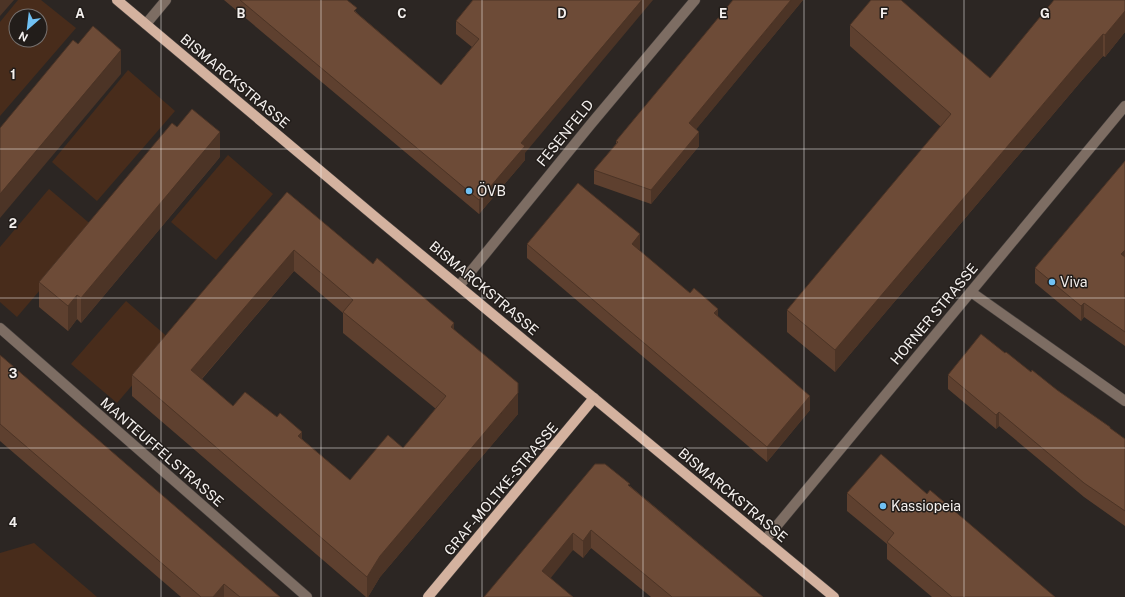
<svg xmlns="http://www.w3.org/2000/svg" width="1125" height="597" font-family="'Public Sans',sans-serif">
  <style>
    .green { fill: #482c1b; fill-rule: evenodd }
    .lines { fill: none; stroke-linecap: round; stroke-linejoin: round }
    .minor-casing { stroke: #48423f; stroke-width: 11 }
    .major-casing { stroke: #48423f; stroke-width: 11 }
    .minor { stroke: #7d6d63; stroke-width: 10 }
    .major { stroke: #d4b29f; stroke-width: 10 }
    .wall { fill: #5e402f; fill-rule: evenodd }
    .shaded-wall { fill: #4c3426 }
    .building { fill: #6d4b37; stroke: #4c3426; fill-rule: evenodd }
    .grid { fill: none; stroke: #f4f0ee; stroke-width: 1; stroke-opacity: 0.55 }
    .poi-dot { fill: #70c1f4; stroke: #221d1a; stroke-width: 1.5 }
    .labels { text-anchor: middle; dominant-baseline: central; stroke-width: 3; stroke-linejoin: round; paint-order: stroke }
    .street-label { font-size: 14px; fill: #f4f0ee; stroke: #221d1a }
    .poi-label { font-size: 14px; fill: #f4f0ee; stroke: #221d1a; text-anchor: start }
    .grid-label { font-size: 13px; text-anchor: middle; font-weight: bold; fill: #f4f0ee; stroke: #221d1a; stroke-width: 3; stroke-linejoin: round; paint-order: stroke }
  </style>
  <rect width="100%" height="100%" fill="#2c2623"/>
  <g class="green">
    <path d="M18 0H41L76 28 0 116V22ZM16 16H40V40H16Z"/>
    <path d="M128 70 175 111 97 201 52 162Z"/>
    <path d="M228 155 273 194 216 260 171 222Z"/>
    <path d="M49 189 94 227 17 317 0 302V247Z"/>
    <path d="M126 301 171 340 117 403 71 364Z"/>
    <path d="M34 543 97 597H0V553Z"/>
  </g>
  <g class="lines">
    <defs>
      <g id="minor">
        <path d="M146 24 166 0"/>
        <path d="M459 286 591 124 695 0"/>
        <path d="M971 292 1125 401"/>
        <path d="M0 328 307 597"/>
        <path d="M765 540 1125 106"/>
      </g>
      <g id="major">
        <path d="M117 0 380 221 834 597"/>
        <path d="M428 597 594 398"/>
      </g>
    </defs>
    <use href="#minor" class="minor-casing"/>
    <use href="#major" class="major-casing"/>
    <use href="#minor" class="minor"/>
    <use href="#major" class="major"/>
  </g>
  <g class="wall">
    <path d="M224 0H347L357 13 441 85 472 47 456 34V21L473 0 525 153V160L479 214Z"/>
    <path d="M733 0H803L696 129 699 146 651 204 594 184V170L616 144V141Z"/>
    <path d="M1125 0V32L1105 57 1103 56 1083 79 835 372 787 332V310L941 127 850 46V25L990 78Z"/>
    <path d="M220 157 81 323 77 319 68 331 39 307V282Z"/>
    <path d="M1125 161V346L1084 317 1081 321 1035 283V268Z"/>
    <path d="M287 192 373 264 454 330 518 414 380 577 368 597H366L132 396V375ZM294 271 343 313V333L436 409 403 448 350 480 302 439 233 406 202 379Z"/>
    <path d="M527 244 640 249 639 250 810 410 767 462 527 258Z"/>
    <path d="M1005 353 1031 372 1057 390 1125 439V526L1084 497 999 426 996 429 948 389V375Z"/>
    <path d="M0 355 280 597H181L0 441Z"/>
    <path d="M630 486 763 597H651L591 548 583 558 573 550 484 597Z"/>
    <path d="M847 493 927 494 1055 597H932L887 559V544L847 511Z"/>
  </g>
  <g class="shaded-wall">
    <path d="M0 0H14L0 16Z"/>
    <path d="M642 0H653L525 153V160L479 214V200L521 143Z"/>
    <path d="M791 0H803L689 138V123Z"/>
    <path d="M1125 11V32L1105 57V35Z"/>
    <path d="M1103 34V56L1083 79 835 372V350L1083 57Z"/>
    <path d="M121 50V74L0 218V194Z"/>
    <path d="M220 132V157L81 323V298Z"/>
    <path d="M699 132V146L651 204V190Z"/>
    <path d="M640 234V249L632 259V244Z"/>
    <path d="M294 250V271L191 391V370Z"/>
    <path d="M1125 250V264L1121 254Z"/>
    <path d="M77 295V319L68 331V306Z"/>
    <path d="M1084 303V317L1081 321V306Z"/>
    <path d="M718 309V323L714 313Z"/>
    <path d="M454 323V344L451 327Z"/>
    <path d="M518 393V414L380 577 368 597H367V577L380 556Z"/>
    <path d="M810 396V410L767 462V447Z"/>
    <path d="M999 412V426L996 429V415Z"/>
    <path d="M302 432V453L298 436Z"/>
    <path d="M591 530V548L583 558V541Z"/>
    <path d="M573 533V550L542 589V571Z"/>
    <path d="M224 584V597H213Z"/>
  </g>
  <g class="building">
    <path d="M240 0H347L357 8 354 11 441 85 479 39 456 21 473 0H642L521 143 525 146 479 200Z"/>
    <path d="M733 0H791L689 123 699 132 651 190 594 170 618 142 616 141Z"/>
    <path d="M871 0H901L990 78 1054 0H1125V11L1105 35 1103 34 1083 57 835 350 787 310 951 114 850 25Z"/>
    <path d="M93 26 121 50 0 194V128L73 40 78 44Z"/>
    <path d="M192 109 220 132 81 298 77 295 68 306 39 282 172 123 177 127Z"/>
    <path d="M1125 161V250L1121 254 1125 257V332L1084 303 1081 306 1035 268Z"/>
    <path d="M578 183 640 234 632 244 690 293 694 288 718 309 714 313 810 396 767 447 527 244Z"/>
    <path d="M287 192 373 264 377 258 454 323 451 327 518 383V393L380 556 367 577 132 375ZM294 250 353 300 343 312 446 396 403 448 388 435 350 480 298 436 302 432 280 413 277 417 245 392 233 406 191 370Z"/>
    <path d="M981 334 1005 353 1006 352 1031 372 1032 370 1057 390 1110 427V428L1125 439V511L1084 483 999 412 996 415 948 375Z"/>
    <path d="M0 355 280 597H240L224 584 213 597H201L0 424Z"/>
    <path d="M881 454 927 494 930 490 1055 597H952L887 542 894 533 847 493Z"/>
    <path d="M595 464H605L630 484 628 485 652 505 763 597H672L591 530 583 541 573 533 542 571 573 597H484Z"/>
  </g>
  <path class="grid" d="M161 0V597M321 0V597M482 0V597M643 0V597M804 0V597M964 0V597M0 149H1125M0 298H1125M0 448H1125"/>
  <g class="poi-dot">
    <circle cx="469" cy="191" r="4"/>
    <circle cx="1052" cy="282" r="4"/>
    <circle cx="883" cy="506" r="4"/>
  </g>
  <g class="labels">
    <g class="street-label">
      <text transform="translate(235 81) rotate(40)">BISMARCKSTRASSE</text>
      <text transform="translate(565 133) rotate(-51)">FESENFELD</text>
      <text transform="translate(484 288) rotate(40)">BISMARCKSTRASSE</text>
      <text transform="translate(934 314) rotate(-50)">HORNER STRASSE</text>
      <text transform="translate(162 452) rotate(41)">MANTEUFFELSTRASSE</text>
      <text transform="translate(501 489) rotate(-50)">GRAF-MOLTKE-STRASSE</text>
      <text transform="translate(733 495) rotate(40)">BISMARCKSTRASSE</text>
    </g>
    <g class="poi-label">
      <text x="477" y="191">ÖVB</text>
      <text x="1060" y="282">Viva</text>
      <text x="891" y="506">Kassiopeia</text>
    </g>
  </g>
  <g class="grid-label">
    <text x="80" y="18">A</text>
    <text x="241" y="18">B</text>
    <text x="402" y="18">C</text>
    <text x="562" y="18">D</text>
    <text x="723" y="18">E</text>
    <text x="884" y="18">F</text>
    <text x="1045" y="18">G</text>
    <text x="13" y="79">1</text>
    <text x="13" y="228">2</text>
    <text x="13" y="378">3</text>
    <text x="13" y="527">4</text>
  </g>
  <g transform="translate(28 28) rotate(208)"><circle r="19" fill="#221d1a" stroke="#76716f"/>
  <path d="M0-3L7 15L0 10L-7 15Z" fill="#70c1f4"/>
  <text y="-6" font-size="11" font-weight="bold" text-anchor="middle" fill="#f4f0ee">N</text>
  </g>
</svg>
